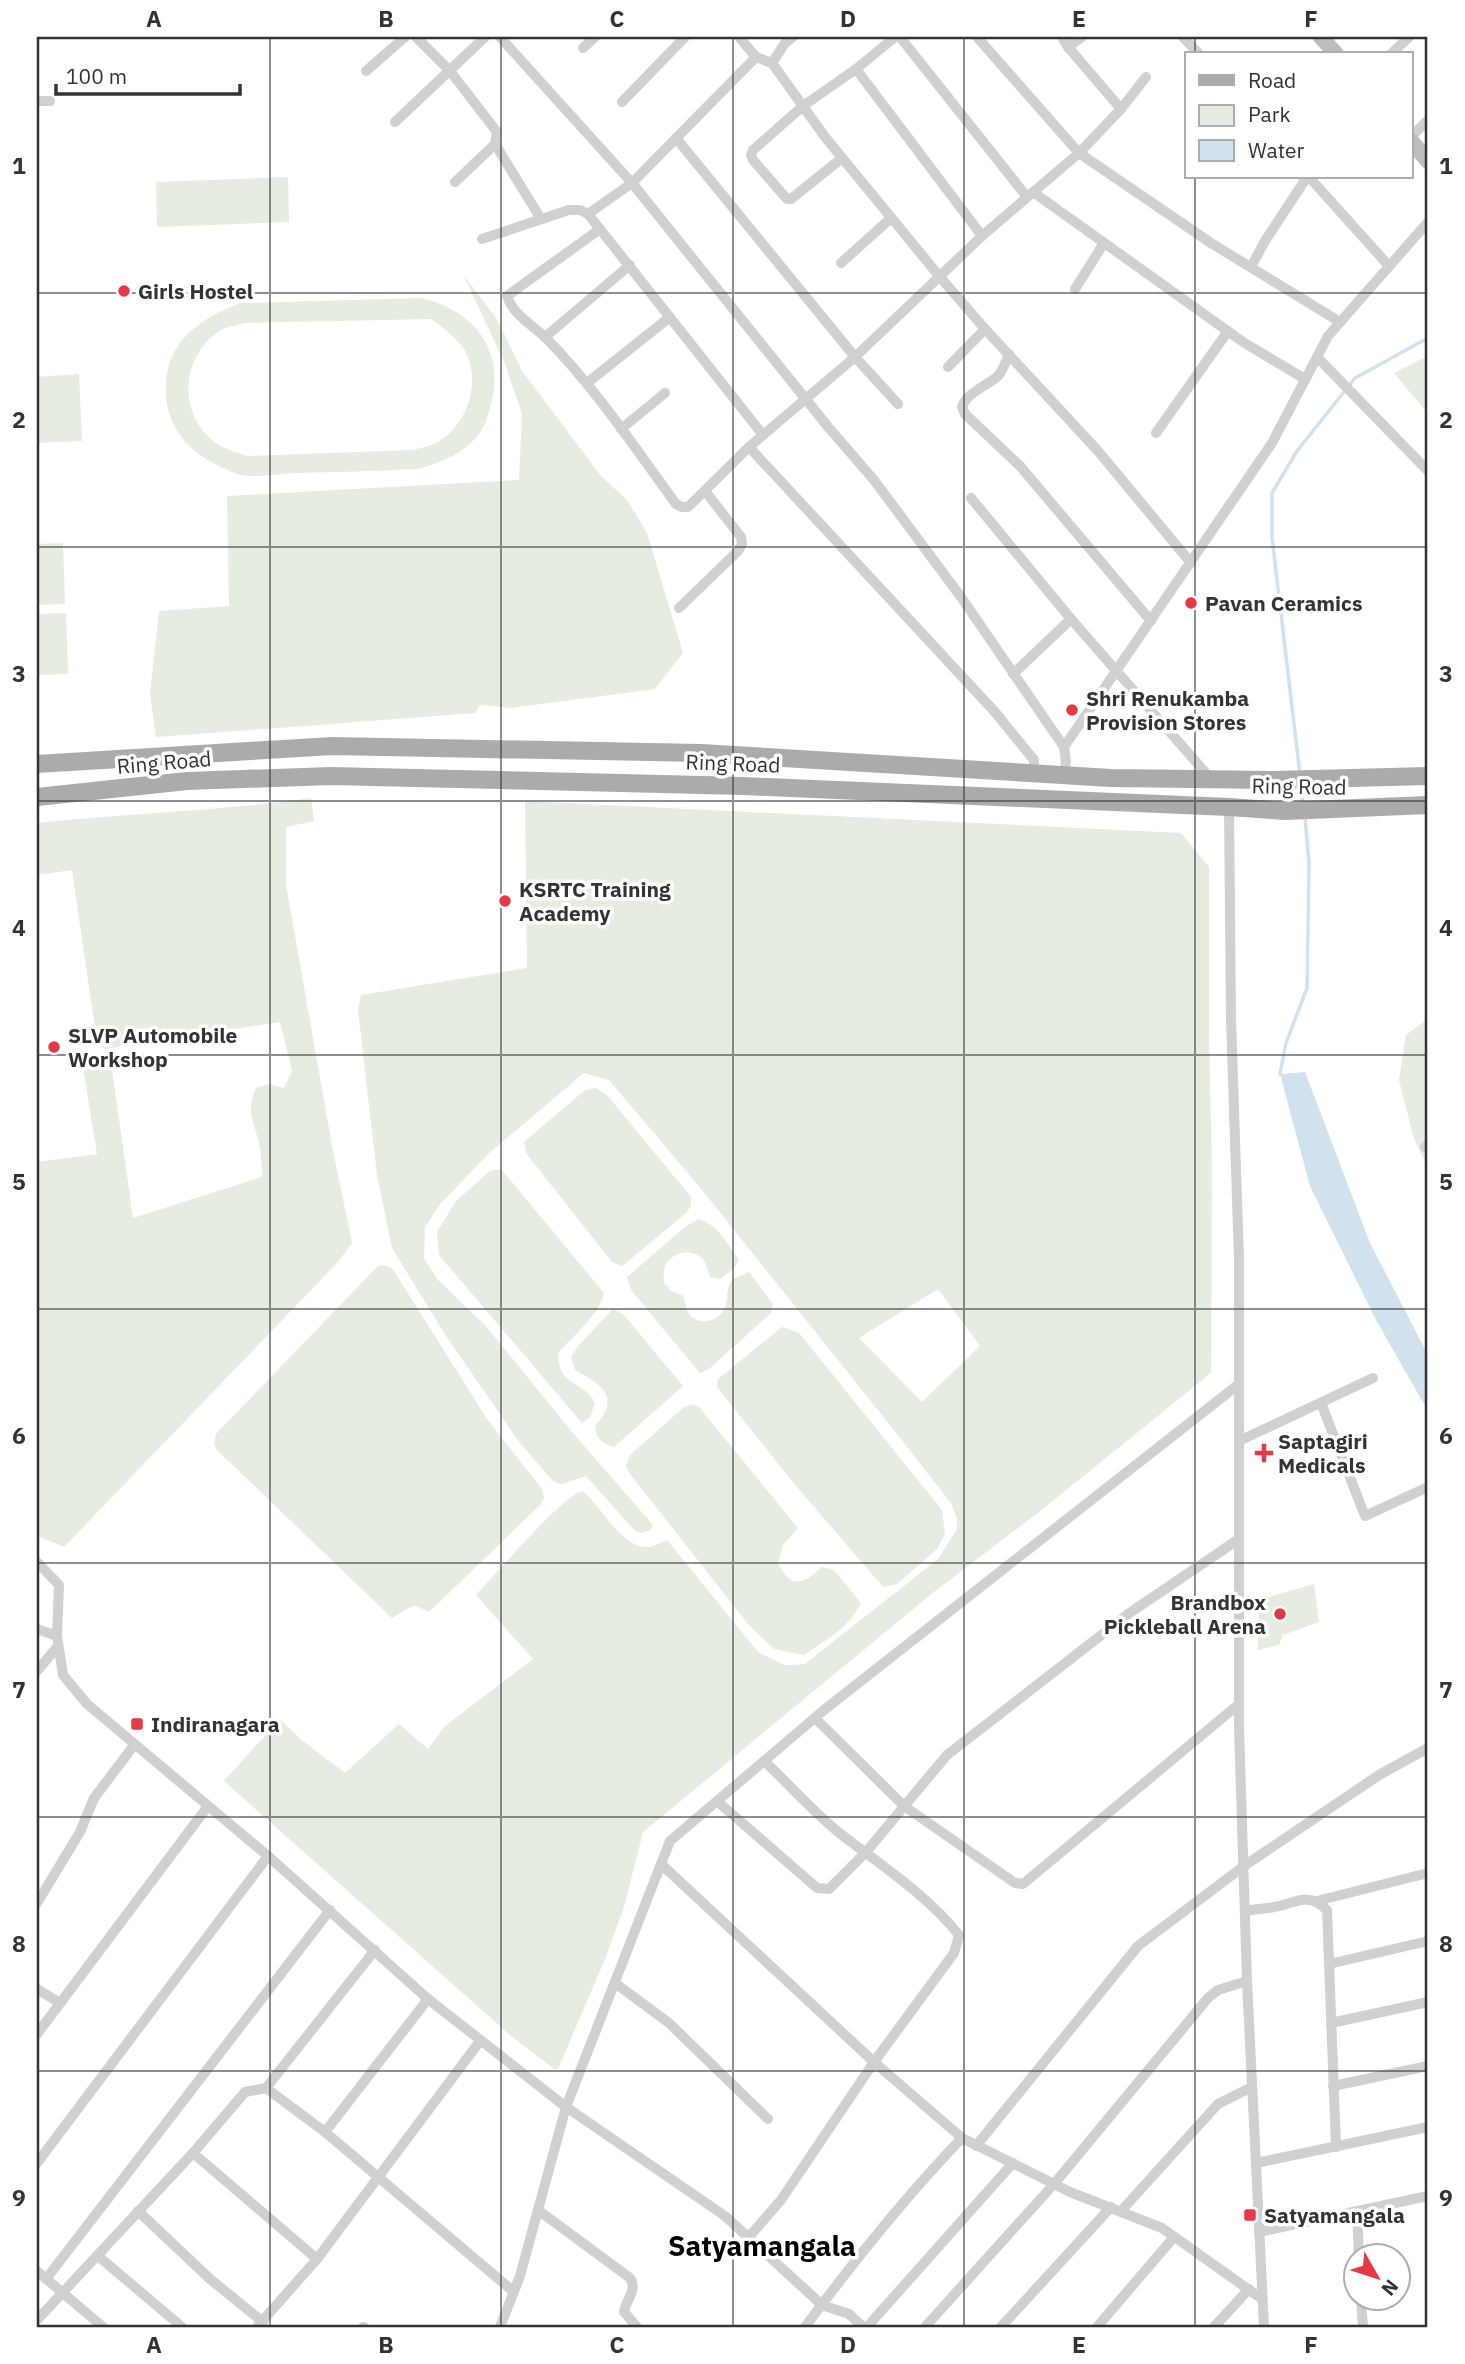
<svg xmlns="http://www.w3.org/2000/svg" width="1465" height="2364" font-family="'IBM Plex Sans',sans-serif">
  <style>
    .green { fill: #e6ecdf; fill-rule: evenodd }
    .water { fill: #cfe2ee }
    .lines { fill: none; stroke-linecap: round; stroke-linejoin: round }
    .stream { stroke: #cfe2ee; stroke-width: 3.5 }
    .street { stroke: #d0d0d0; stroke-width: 10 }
    .secondary { stroke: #bdbdbd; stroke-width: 16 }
    .primary { stroke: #ababab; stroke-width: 18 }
    .grid { fill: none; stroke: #333; stroke-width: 2; stroke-opacity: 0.55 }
    .poi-dot { fill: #e63946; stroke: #fff; stroke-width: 2.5 }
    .labels { text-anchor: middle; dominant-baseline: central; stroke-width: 7; stroke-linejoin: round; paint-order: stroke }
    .poi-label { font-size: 21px; font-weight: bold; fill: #333; stroke: #fff; text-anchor: start }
    .street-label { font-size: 21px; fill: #333; stroke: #fff }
    .district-label { font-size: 28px; font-weight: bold; fill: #000; stroke: #fff }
    .neatline { fill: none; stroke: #333; stroke-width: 2.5 }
    .grid-label { font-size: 23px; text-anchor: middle; font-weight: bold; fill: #333 }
  </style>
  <rect width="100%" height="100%" fill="#fff"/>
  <g class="green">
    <path d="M288 177 289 222 157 227 156 182Z"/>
    <path d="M464 276 497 319 522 371 601 476 627 500 647 533 683 653 655 689 511 708 480 705 475 713 156 737 150 694 159 611 229 606 227 496 519 480 522 414 505 364Z"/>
    <path d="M422 298C469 310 502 343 493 395 491 406 487 421 481 431 467 452 441 463 418 469 377 471 335 472 294 473 278 474 257 478 241 475 234 474 227 469 221 467 182 449 160 418 167 373 174 335 208 315 241 303ZM431 319C443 328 456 337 464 349 483 381 467 428 434 444 427 447 419 448 412 450L248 456C236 453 224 449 213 441 176 411 182 352 223 329 229 326 238 325 244 323Z"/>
    <path d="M1428 356V414L1394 373Z"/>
    <path d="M79 374 82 441 37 443V377Z"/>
    <path d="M63 543 65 604 37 605V544Z"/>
    <path d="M66 613 68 674 37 675V614Z"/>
    <path d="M311 798 314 821 286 827V885L332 1146 352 1243 337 1263 64 1547 37 1536V1162L97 1154 83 1067 111 1063 133 1218 262 1177C262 1166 261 1153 259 1143 253 1118 246 1113 256 1088L269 1084 284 1088 292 1071 280 1022 104 1049 97 1042 72 870 37 875V823C128 813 220 811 311 798Z"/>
    <path d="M525 801 1181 833 1209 867V1031L1212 1172 1211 1373 1039 1512 935 1591 643 1832 624 1907 605 1959 558 2069H554L510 2035 224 1781 280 1719 299 1738 345 1773 399 1724 428 1749 444 1727 533 1659 476 1595C492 1578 567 1491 583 1491 600 1506 622 1546 645 1547 652 1548 660 1543 667 1540L758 1652 784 1665H794L805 1664 938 1559 957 1529V1519L951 1503 897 1434 703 1191 609 1080 584 1073 489 1153 441 1203 425 1227 424 1258 437 1279 485 1325 572 1432 653 1525 650 1530 641 1533 635 1531 586 1476 562 1484 554 1482 520 1443 446 1336 392 1248 377 1175 358 1010 361 995 527 968ZM938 1289 980 1346 922 1402 859 1338Z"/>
    <path d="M1428 1019V1168L1414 1139 1399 1080 1406 1035Z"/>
    <path d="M596 1088 607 1095 691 1197V1205L687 1212 622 1266 612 1262 526 1153 524 1142 585 1090Z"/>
    <path d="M501 1169 604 1293C601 1313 571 1338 558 1353 559 1389 583 1379 595 1403L590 1417 582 1423 439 1255 437 1232 456 1201 490 1171Z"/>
    <path d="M698 1219C717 1223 728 1245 739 1260L734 1268 721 1279 710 1277C708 1271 707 1265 704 1261 694 1247 672 1251 665 1266 663 1271 664 1277 664 1283L671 1291 684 1296C685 1301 685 1307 688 1312 695 1325 712 1323 721 1314 731 1304 723 1288 734 1279 738 1276 745 1274 749 1272L773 1304 771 1313 709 1369 700 1373 631 1290 627 1277 685 1227Z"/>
    <path d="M384 1265 392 1268 487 1419 542 1489 544 1497 540 1505 429 1612 414 1605 392 1618 216 1449 214 1444 216 1434 378 1266Z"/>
    <path d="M613 1309 623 1314 683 1386 614 1447C601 1443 597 1440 595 1426 622 1397 601 1384 575 1370L571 1357 579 1345Z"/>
    <path d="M782 1327 799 1333 942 1510 945 1534 937 1549 897 1584 883 1587 791 1480 717 1387 718 1379Z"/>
    <path d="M693 1404 699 1407 798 1528 783 1545 778 1563C791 1590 804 1584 822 1567L834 1570 861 1603C849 1628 826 1640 804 1655L774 1649 748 1624 630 1474 626 1466 630 1455 683 1408Z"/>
    <path d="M1314 1584 1319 1622 1283 1635 1279 1645 1258 1650 1259 1600Z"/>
  </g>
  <path class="water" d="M1305 1072 1370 1243 1428 1355V1411L1376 1320 1310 1186 1280 1074Z"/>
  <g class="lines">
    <g class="stream">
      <path d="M1300 775 1272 537V493L1297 451 1355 378 1428 338"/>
      <path d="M1301 786 1303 806"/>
      <path d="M1280 1074 1286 1043 1307 988 1309 863 1305 817"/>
    </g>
    <g class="street">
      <path d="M416 37 450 71 497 132 495 144 455 182"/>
      <path d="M500 37 632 183 588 214"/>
      <path d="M739 37 756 57 632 183 829 428 874 480 961 597 1064 747 1066 762 1064 775"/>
      <path d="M900 37 1027 197"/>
      <path d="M977 37 1079 153 1121 109 1068 47 1062 37"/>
      <path d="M1183 37 1199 54"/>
      <path d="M1068 47 1082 37"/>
      <path d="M583 48 595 37"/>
      <path d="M1391 54 1409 37"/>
      <path d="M756 57 772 63 825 137 940 277 985 329 1098 451 1191 563"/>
      <path d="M772 63 785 43 793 37"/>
      <path d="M856 69 895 37"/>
      <path d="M366 71 405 37"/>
      <path d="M37 101H50"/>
      <path d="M622 102 685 37"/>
      <path d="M1121 109 1146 77"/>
      <path d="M395 122 485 37"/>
      <path d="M1411 137 1428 120"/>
      <path d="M676 138 855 357 898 404"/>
      <path d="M495 144 541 219"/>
      <path d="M842 158 791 199H787L753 160 751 155 753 150 803 106 856 69 982 236"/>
      <path d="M1309 177 1389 266"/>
      <path d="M1033 192 1243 342 1305 379"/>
      <path d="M600 229 507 296C512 314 534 326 547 339 596 389 635 448 676 504L682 507H688L749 447 995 712 1034 760V774"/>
      <path d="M482 239 569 210H580L588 214 763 435"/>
      <path d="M841 263 891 218"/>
      <path d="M1251 267 1265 241 1307 177"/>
      <path d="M1075 289 1104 243"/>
      <path d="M545 337 630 265"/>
      <path d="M1009 354C1006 362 1003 370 998 376 987 386 967 392 962 407L965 414 1020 466 1151 621"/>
      <path d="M1317 357 1428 471"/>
      <path d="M948 367 985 329"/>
      <path d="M587 383 670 317"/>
      <path d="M621 429 665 393"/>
      <path d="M1156 433 1228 331"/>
      <path d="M749 447 855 357 982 236 1079 153 1211 243 1340 322"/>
      <path d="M971 498 1071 619 1211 779"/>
      <path d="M679 608 738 551 742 544 741 537 705 491"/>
      <path d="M1013 674 1071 619"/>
      <path d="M1064 747 1272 443 1328 336 1428 222"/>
      <path d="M1229 807 1231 1019 1239 1259V1728L1247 1981 1264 2327"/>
      <path d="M1425 1147 1428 1145"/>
      <path d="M1321 1403 1365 1516 1428 1487"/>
      <path d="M1239 1441 1373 1378"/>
      <path d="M37 1562 59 1585 57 1636 63 1675 87 1704 268 1856 428 1999 566 2107 670 1841 824 1710 1239 1384"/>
      <path d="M37 1629 57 1636"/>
      <path d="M37 1671 58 1646"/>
      <path d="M815 1718 904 1806 1015 1883 1023 1884 1239 1704"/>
      <path d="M764 1761C790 1785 814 1813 842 1835 882 1866 927 1895 959 1935L954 1953 874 2062 962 2138"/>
      <path d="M718 1802 817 1888 829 1889 866 1852 947 1755 1131 1612 1239 1539"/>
      <path d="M661 1864 874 2062 781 2200 748 2238"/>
      <path d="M1317 1901 1428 1873"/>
      <path d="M37 1903 80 1832 94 1798 135 1744"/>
      <path d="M1245 1911C1255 1909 1265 1909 1274 1907 1298 1903 1307 1891 1327 1910L1336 2147"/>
      <path d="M1329 1964 1428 1941"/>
      <path d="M615 1983 669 2023 768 2119"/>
      <path d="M37 1989 60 2003"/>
      <path d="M1331 2023 1428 2002"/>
      <path d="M37 2034 208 1806"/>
      <path d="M1333 2086 1428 2066"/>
      <path d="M266 2088 325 2132 514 2292"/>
      <path d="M325 2132 428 1999"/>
      <path d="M976 2146 1138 1946 1244 1866 1379 1775 1428 1748"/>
      <path d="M193 2153 317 2259"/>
      <path d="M37 2163 268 1856"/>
      <path d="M1256 2163 1428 2127"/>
      <path d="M538 2210 630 2278C638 2290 626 2299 624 2312L637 2327"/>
      <path d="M138 2211 210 2279 263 2322"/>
      <path d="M1121 2211 1218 2104 1252 2087"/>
      <path d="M1357 2211 1359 2256"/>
      <path d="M1259 2232 1428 2196"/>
      <path d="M98 2256 182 2327"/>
      <path d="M37 2271 103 2327"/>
      <path d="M46 2279 330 1910"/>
      <path d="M1361 2298 1363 2327"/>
      <path d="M37 2320 193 2153 245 2092 266 2088 375 1950"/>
      <path d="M257 2327 317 2259 480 2041"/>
      <path d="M363 2327H364"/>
      <path d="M500 2327 520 2276 566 2107 725 2216 822 2305 849 2314 863 2327"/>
      <path d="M805 2327C854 2261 905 2197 962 2138L1070 2192 1162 2228 1262 2299"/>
      <path d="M867 2327 1013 2163"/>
      <path d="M925 2327 1054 2184 1208 1998 1218 1990 1247 1981"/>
      <path d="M1001 2327 1111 2207"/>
      <path d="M1097 2327 1174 2237"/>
      <path d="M1214 2327 1249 2289"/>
    </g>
    <g class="secondary">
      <path d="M1321 37 1336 54"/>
      <path d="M1411 141 1428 161"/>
    </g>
    <g class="primary">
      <path d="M37 764 332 746 701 753 1111 778 1274 780 1428 776"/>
      <path d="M37 797 187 781 331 776 743 786 1229 807 1285 811 1428 805"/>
    </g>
  </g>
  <path class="grid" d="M270 37V2327M501 37V2327M733 37V2327M964 37V2327M1195 37V54M1195 177V2327M37 293H1428M37 547H1428M37 801H1428M37 1055H1428M37 1309H1428M37 1563H1428M37 1817H1428M37 2071H1428"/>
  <g class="poi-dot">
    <circle cx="124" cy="291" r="7"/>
    <circle cx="1191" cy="603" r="7"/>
    <circle cx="1072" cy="710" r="7"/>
    <circle cx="505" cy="901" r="7"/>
    <circle cx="54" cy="1047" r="7"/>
    <path d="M1260.5 1442.5h7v7h7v7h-7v7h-7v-7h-7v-7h7z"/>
    <circle cx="1280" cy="1614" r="7"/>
    <rect x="130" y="1717" width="14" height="14" rx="3.5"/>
    <rect x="1243" y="2208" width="14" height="14" rx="3.5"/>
  </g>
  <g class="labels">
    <g class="poi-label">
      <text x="138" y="291">Girls Hostel</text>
      <text x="1205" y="603">Pavan Ceramics</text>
      <text x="1086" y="698">Shri Renukamba<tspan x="1086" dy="24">Provision Stores</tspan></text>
      <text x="519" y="889">KSRTC Training<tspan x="519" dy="24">Academy</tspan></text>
      <text x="68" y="1035">SLVP Automobile<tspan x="68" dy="24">Workshop</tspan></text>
      <text x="1278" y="1441">Saptagiri<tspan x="1278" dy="24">Medicals</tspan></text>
      <text x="1266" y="1602" text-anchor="end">Brandbox<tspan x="1266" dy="24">Pickleball Arena</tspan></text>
      <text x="151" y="1724">Indiranagara</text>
      <text x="1264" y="2215">Satyamangala</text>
    </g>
    <g class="street-label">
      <text transform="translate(164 762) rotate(-5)">Ring Road</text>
      <text transform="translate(733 763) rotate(2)">Ring Road</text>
      <text transform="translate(1299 786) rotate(1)">Ring Road</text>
    </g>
    <g class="district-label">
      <text x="762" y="2245">Satyamangala</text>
    </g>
  </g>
  <rect width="1465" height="2364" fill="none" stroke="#ffffff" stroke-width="77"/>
  <rect x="1185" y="52" width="228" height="126" fill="#ffffff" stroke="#adadad" stroke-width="2"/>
  <rect x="1199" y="75" width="35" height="10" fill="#ababab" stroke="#adadad" stroke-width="2"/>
  <text x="1248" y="88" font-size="21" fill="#333333">Road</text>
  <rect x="1199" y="105" width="35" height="21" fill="#e6ecdf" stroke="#adadad" stroke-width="2"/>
  <text x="1248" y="122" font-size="21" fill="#333333">Park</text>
  <rect x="1199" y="140" width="35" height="21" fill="#cfe2ee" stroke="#adadad" stroke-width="2"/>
  <text x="1248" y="158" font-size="21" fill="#333333">Water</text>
  <g transform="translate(1377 2277) rotate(129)"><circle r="33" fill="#ffffff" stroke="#adadad" stroke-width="2"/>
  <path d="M0-5L12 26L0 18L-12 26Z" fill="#e63946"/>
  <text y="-10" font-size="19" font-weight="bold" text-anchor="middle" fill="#333333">N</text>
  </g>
  <path d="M56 84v10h184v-10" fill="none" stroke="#333333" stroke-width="3.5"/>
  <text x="66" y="84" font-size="21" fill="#333333" stroke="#ffffff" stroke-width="5" paint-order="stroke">100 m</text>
  <rect x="38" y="38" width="1388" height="2288" class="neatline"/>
  <g class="grid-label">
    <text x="154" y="27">A</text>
    <text x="386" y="27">B</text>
    <text x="617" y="27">C</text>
    <text x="848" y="27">D</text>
    <text x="1079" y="27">E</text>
    <text x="1311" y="27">F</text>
    <text x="19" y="174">1</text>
    <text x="1446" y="174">1</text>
    <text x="19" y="428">2</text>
    <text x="1446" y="428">2</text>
    <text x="19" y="682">3</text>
    <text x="1446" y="682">3</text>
    <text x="19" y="936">4</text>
    <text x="1446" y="936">4</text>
    <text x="19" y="1190">5</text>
    <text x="1446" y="1190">5</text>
    <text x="19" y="1444">6</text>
    <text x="1446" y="1444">6</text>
    <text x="19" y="1698">7</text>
    <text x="1446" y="1698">7</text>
    <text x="19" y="1952">8</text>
    <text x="1446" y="1952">8</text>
    <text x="19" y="2206">9</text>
    <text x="1446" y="2206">9</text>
    <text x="154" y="2353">A</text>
    <text x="386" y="2353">B</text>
    <text x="617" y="2353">C</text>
    <text x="848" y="2353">D</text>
    <text x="1079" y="2353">E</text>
    <text x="1311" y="2353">F</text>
  </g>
</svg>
